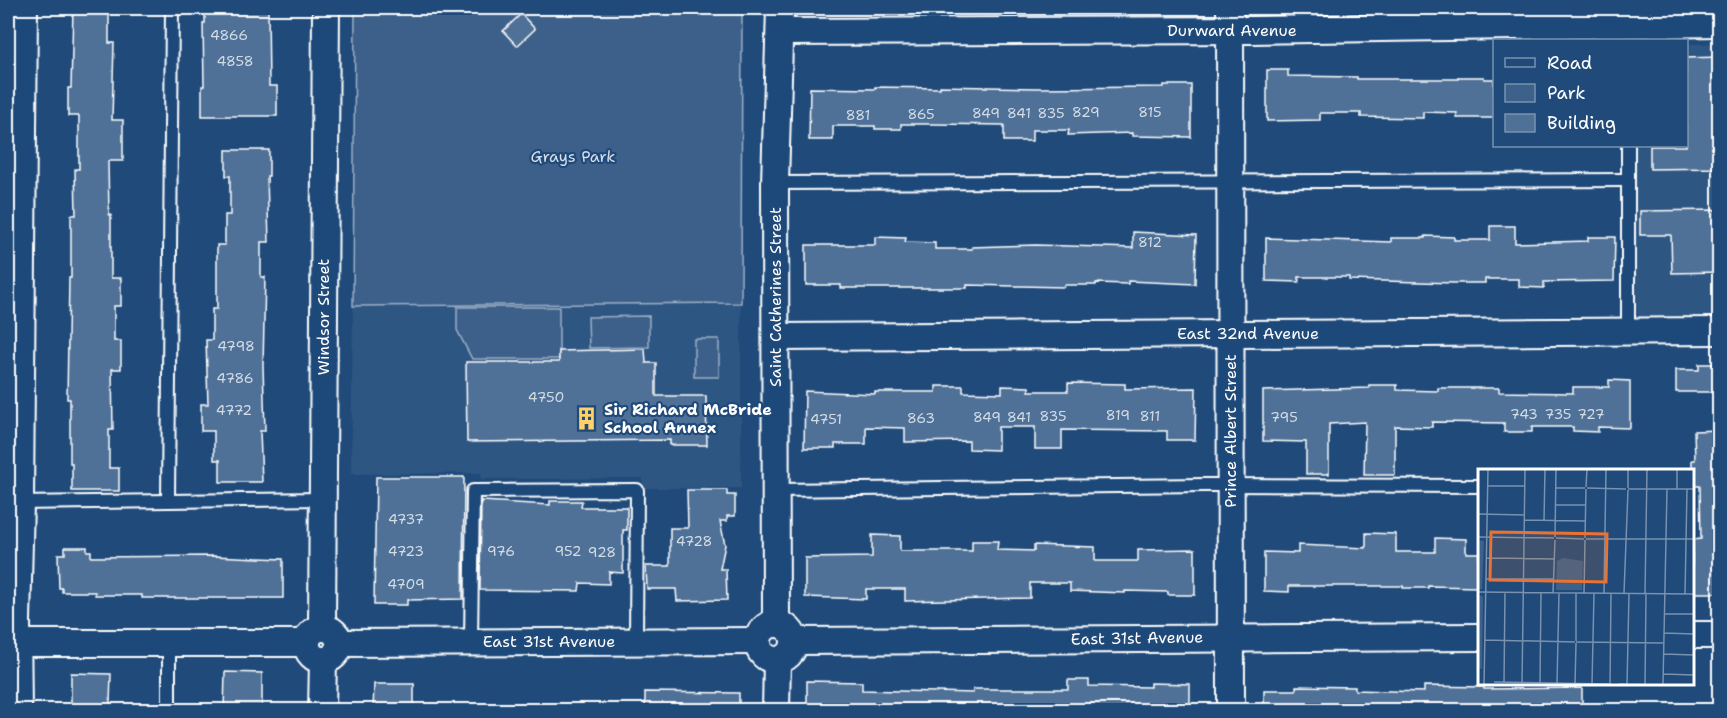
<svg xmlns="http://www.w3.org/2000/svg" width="1727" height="718" font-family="'Shantell Sans',sans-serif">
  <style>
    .built { fill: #2e5683 }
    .green { fill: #3c618b; stroke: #9eb0c5; stroke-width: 1.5 }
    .building { fill: #507197; stroke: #fff; stroke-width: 1.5 }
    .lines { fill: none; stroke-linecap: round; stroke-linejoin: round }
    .service-casing { stroke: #fff; stroke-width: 16 }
    .minor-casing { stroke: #fff; stroke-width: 30 }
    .service { stroke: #1f4a7a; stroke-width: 12 }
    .minor { stroke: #1f4a7a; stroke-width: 26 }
    .labels { text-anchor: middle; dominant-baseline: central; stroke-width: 4.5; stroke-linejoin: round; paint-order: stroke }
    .number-label { font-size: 14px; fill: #d3dce5 }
    .street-label { font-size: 16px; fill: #fff; stroke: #1f4a7a }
    .park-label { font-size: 16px; fill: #d8dfe8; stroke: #1f4a7a }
    .poi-label { font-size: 16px; font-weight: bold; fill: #fff; stroke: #1f4a7a; text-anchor: start }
    .inset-road { fill: none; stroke: #7992af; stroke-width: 1.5 }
    .view { fill: #eb7230; fill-opacity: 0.15; stroke: #eb7230; stroke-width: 3 }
    .inset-edge { fill: none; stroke: #fff; stroke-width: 3 }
  </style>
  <rect width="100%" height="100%" fill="#1f4a7a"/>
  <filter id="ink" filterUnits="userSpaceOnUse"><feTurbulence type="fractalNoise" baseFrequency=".0167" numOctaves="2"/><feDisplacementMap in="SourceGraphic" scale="12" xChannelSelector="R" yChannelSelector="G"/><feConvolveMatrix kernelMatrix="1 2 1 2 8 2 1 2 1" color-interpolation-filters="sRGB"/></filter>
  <g filter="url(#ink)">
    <g class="built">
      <path d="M1719 43V318L1640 317 1637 313 1636 302H1628V146H1686L1687 44Z"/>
      <path d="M741 303V488H643V478L481 479V473L351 474 353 306Z"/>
    </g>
    <g class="green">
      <path d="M355 8H742L741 303 353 306Z"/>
      <path d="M457 307H559V359H472L457 330Z"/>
      <path d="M649 316V347L589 348 588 317Z"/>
      <rect x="694" y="339" width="25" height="38"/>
    </g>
    <g class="building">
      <path d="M73 8H109V43H114L112 120H123V161H108L109 215H111V278H121V306H114V341H121V369H112L113 430H109V468H119V491H72V463H70V399H67L69 278H71V215H76L75 169H79V116H68V88H71Z"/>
      <path d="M205 8H268L269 86H277V116H202V86H204L203 23H205Z"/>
      <path d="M521 14 535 29 517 46 503 31Z"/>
      <path d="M1719 57V168L1650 169V146H1686V58Z"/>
      <path d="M1267 70H1288V76L1357 77V79H1458V77H1484V79H1494V118H1457V113L1423 112V118L1361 117V113H1320V120L1267 121Z"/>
      <path d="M1164 85H1191V137L1132 136V133L1068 135 1069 130H1032V141H1004V125L933 124H901V129H875V126H833V140H809L810 88 875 89V87L940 88V86L1037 88 1164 87Z"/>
      <path d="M226 150H269V176H267L269 242H261V277H265L263 366 265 431H260L262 482H220V460H214V431H201V404H208L206 340H212V309H217V245H225V215H230V176H226Z"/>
      <path d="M1719 210V272L1672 273 1671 235H1640V211Z"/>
      <path d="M1490 226H1515V243L1588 241V237H1615L1614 281 1544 282V288L1519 287V279H1485V283H1454L1349 280V277H1299V282L1266 281V238L1391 242V238H1425V236L1454 237V240H1490Z"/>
      <path d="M1133 232 1196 235 1195 284 1128 281V284L1096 283V285H1064V287L967 285V288H841V285H806V245H875V237L906 238 905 242 935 243V249H972V247L1036 245 1133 248Z"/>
      <path d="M645 349 646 363H656V396H706L707 445H670V440L467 442 466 362H559V351Z"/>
      <path d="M1699 364H1719V392H1676V370H1699Z"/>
      <path d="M1609 380 1630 381V428L1598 427V432L1573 431V427H1532V432H1504V423L1432 422V427L1395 426V475H1364L1365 422 1329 424V474H1306V442L1263 441V391L1369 388V385H1397V390L1438 391V388H1499V392L1573 393V387H1609Z"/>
      <path d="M1068 383 1125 384V389L1196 388 1195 440H1167V431L1062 430V449H1035V427H998V450L969 449V441L905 442V428L866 427V444H835V448H804L805 391 875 394V392H936V386H963V392L1002 393V386L1029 387V391H1068Z"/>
      <path d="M1719 430V593H1692V540L1701 539 1700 486H1692V460H1695L1694 431Z"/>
      <path d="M376 477H464L463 599 407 600V605H374Z"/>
      <path d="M687 490H727V495H735V516H727V521H720L725 545 720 569H726L727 600 677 601 676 589H647L646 566H670V528H688Z"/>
      <path d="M481 501 550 505V501H582L581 507H627V530H623V573L609 572V584L580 583 579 591 480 590Z"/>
      <path d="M1366 533 1396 534V552H1435V538L1466 539V553H1479V587L1428 586V588H1403V586H1289V592L1264 591V552L1298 553V545L1366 548Z"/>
      <path d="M872 535 900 536V551H972V541H998L997 550 1034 551V545L1095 547V561H1138V550L1195 549V595H1168V592L1125 591V593L1070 591V583H1030V598L905 601V589H866V599L805 597V558L872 557Z"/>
      <path d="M65 547H87V551H91V557L214 556 283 559V598H142V595H95V592H62V588H59L58 554H65Z"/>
      <path d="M225 672 262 673V711H224Z"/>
      <path d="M71 673 111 674 110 704H71Z"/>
      <path d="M1068 680H1089V686L1150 687V683L1190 684V711H807V681L862 682V690L973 693V689H1068Z"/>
      <path d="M374 684H414V711H373Z"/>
      <path d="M1296 686 1355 687V690L1424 692V686L1484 687V689L1582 688V711H1264V690H1296Z"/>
      <path d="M645 692 739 693V711H645Z"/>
    </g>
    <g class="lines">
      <defs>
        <g id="service">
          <path d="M775 183 1628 180"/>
          <path d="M1628 331V146"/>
          <path d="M776 490 1205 485 1480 486"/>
          <path d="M168 500 172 8"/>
          <path d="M18 503 322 499"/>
          <path d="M471 641 473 491 637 490 636 641"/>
          <path d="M169 644V710"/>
        </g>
        <g id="minor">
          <path d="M1230 8 1231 710"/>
          <path d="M780 32 1253 30 1720 23"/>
          <path d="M776 337 1720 331"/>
          <path d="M776 624 775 183 780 8"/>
          <circle cx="776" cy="642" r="18"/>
          <path d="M322 627 326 8"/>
          <circle cx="323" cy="644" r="16"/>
          <path d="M1692 635H1720"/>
          <path d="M794 641 1480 637"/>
          <path d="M8 643H306"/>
          <path d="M339 643 758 641"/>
          <path d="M18 710 17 620 20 503 24 8"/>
          <path d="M322 710 323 660"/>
          <path d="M776 710 777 660"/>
        </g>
      </defs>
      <use href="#service" class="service-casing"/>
      <use href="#minor" class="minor-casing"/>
      <use href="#service" class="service"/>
      <use href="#minor" class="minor"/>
    </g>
  </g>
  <defs>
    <symbol id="building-bare" viewBox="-9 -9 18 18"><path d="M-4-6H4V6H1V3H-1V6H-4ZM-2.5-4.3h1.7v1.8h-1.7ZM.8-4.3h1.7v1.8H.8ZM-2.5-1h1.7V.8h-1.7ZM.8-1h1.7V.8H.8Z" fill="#ffd166" stroke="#1f4a7a" stroke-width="2.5" paint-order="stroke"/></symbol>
  </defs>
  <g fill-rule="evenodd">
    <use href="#building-bare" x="570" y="402" width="33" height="33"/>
  </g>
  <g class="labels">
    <g class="number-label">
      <text x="229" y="35">4866</text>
      <text x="235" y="61">4858</text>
      <text x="1086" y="112">829</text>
      <text x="1150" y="112">815</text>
      <text x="986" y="113">849</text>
      <text x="1019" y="113">841</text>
      <text x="1051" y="113">835</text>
      <text x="921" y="114">865</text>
      <text x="858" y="115">881</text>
      <text x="1150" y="242">812</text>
      <text x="236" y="346">4798</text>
      <text x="235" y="378">4786</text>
      <text x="546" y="397">4750</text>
      <text x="234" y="410">4772</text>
      <text x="1524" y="414">743</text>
      <text x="1558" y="414">735</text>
      <text x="1591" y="414">727</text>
      <text x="1118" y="415">819</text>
      <text x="1053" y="416">835</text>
      <text x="1150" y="416">811</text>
      <text x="987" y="417">849</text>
      <text x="1019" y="417">841</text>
      <text x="1284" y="417">795</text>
      <text x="921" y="418">863</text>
      <text x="826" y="419">4751</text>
      <text x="406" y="519">4737</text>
      <text x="694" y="541">4728</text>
      <text x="406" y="551">4723</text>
      <text x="501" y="551">976</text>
      <text x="568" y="551">952</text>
      <text x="602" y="552">928</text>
      <text x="406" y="584">4709</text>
    </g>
    <g class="street-label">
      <text x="1232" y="30">Durward Avenue</text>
      <text transform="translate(775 297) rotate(-90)">Saint Catherines Street</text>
      <text transform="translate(323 317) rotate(-90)">Windsor Street</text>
      <text x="1248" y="333">East 32nd Avenue</text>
      <text transform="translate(1230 431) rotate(-90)">Prince Albert Street</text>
      <text transform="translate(1137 638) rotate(-1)">East 31st Avenue</text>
      <text x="549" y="641">East 31st Avenue</text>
    </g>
    <g class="park-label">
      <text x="573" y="156">Grays Park</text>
    </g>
    <g class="poi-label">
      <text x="604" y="409">Sir Richard McBride<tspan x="604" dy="18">School Annex</tspan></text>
    </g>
  </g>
  <g transform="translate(1478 469)">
    <rect width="216" height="216" fill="#1f4a7a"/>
    <path d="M0 71 6 72 4 120H0ZM85 89 105 92 104 121H78L79 92ZM0 125 5 128 4 200 0 199Z" fill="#3c618b"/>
    <path class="inset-road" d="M10 17H47M108 18 109 0M78 19H107M109 19 148 20M150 19V0M150 20H216M199 20V0M77 36H108M0 45 47 46M46 51 108 52M66 52 67 0M0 68 76 69M77 68 78 0M78 69 106 70M107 69 108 20M108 70H216M8 89 76 90M8 110H76M0 123 216 125M75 124 77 71M106 124 107 71M126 124 128 0M146 124 150 21M167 125 169 0M207 125 209 20M186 145H216M186 164 216 165M7 171 97 173M98 172V124M98 173 185 174M185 185 216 186M185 205 216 206M16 213 132 215M26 213 27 123M62 214 63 124M79 214 81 124M114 215 116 124M141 215 176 216M185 215 189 20M6 216 10 0M44 216 47 0M97 216 98 174M132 216 133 124M149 216 151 124M167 216 168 125"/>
    <path class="view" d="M13 63 129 65 128 113 12 111Z"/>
    <rect width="216" height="216" class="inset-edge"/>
  </g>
  <rect width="1727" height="718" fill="none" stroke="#1f4a7a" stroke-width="30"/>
  <rect x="15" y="15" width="1697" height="688" fill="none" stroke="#fff" stroke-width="2" filter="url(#ink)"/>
  <rect x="1493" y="39" width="195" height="108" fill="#1f4a7a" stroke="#7992af" stroke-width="1.5"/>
  <rect x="1505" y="58" width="30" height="9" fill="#1f4a7a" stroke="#7992af" stroke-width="1.5"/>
  <text x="1547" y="69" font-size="18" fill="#ffffff">Road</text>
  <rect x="1505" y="84" width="30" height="18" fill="#3c618b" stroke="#7992af" stroke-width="1.5"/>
  <text x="1547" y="99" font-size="18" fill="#ffffff">Park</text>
  <rect x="1505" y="114" width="30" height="18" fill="#507197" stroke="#7992af" stroke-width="1.5"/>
  <text x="1547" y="129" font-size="18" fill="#ffffff">Building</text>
</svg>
